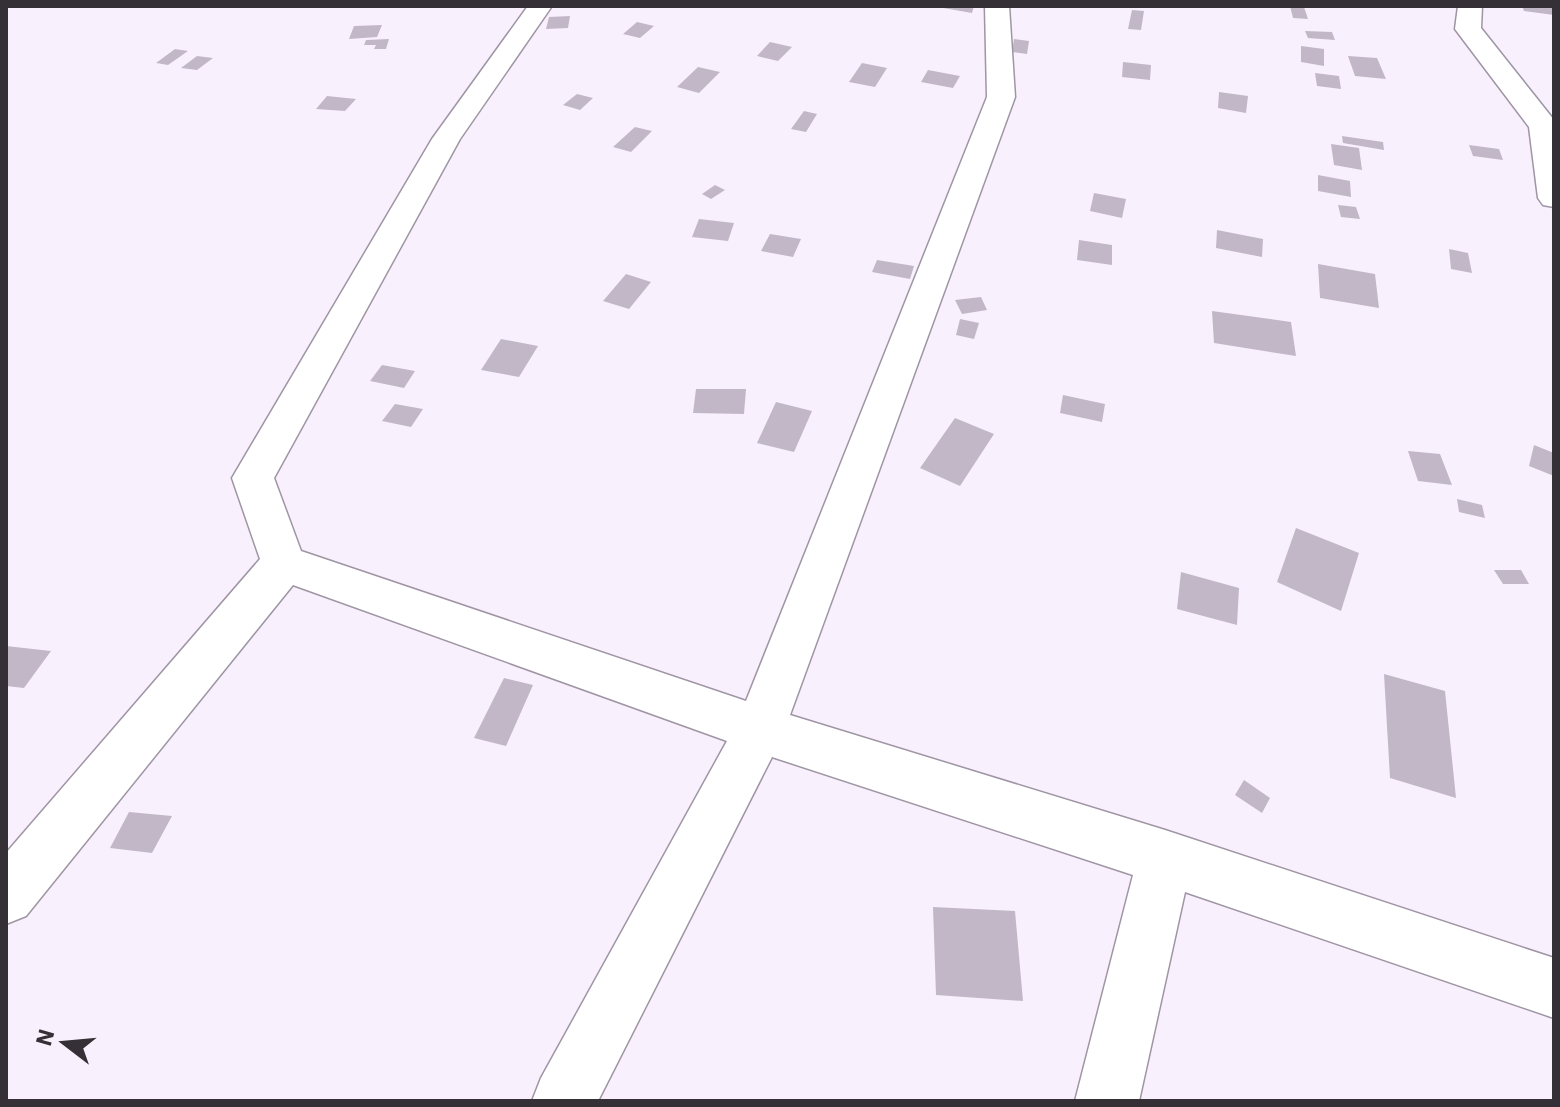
<svg xmlns="http://www.w3.org/2000/svg" width="1560" height="1107" viewBox="0 0 1560 1107" font-family="'IBM Plex Sans',sans-serif">
<style>
.building{fill:#c2b7c7}
.lines{fill:none;stroke-linecap:round;stroke-linejoin:round}
.minor-casing{stroke:#9f95a4;stroke-width:3}
.minor{fill:#fff;fill-rule:evenodd}
</style>
<rect width="100%" height="100%" fill="#f9f0fd"/>
<path class="building" d="M 932,6 L 974,6 L 972,13 Z
M 1290,6 L 1304,7 L 1308,19 L 1293,18 Z
M 1522,6 L 1554,6 L 1554,15 L 1524,11 Z
M 1132,10 L 1144,11 L 1141,30 L 1128,29 Z
M 570,16 L 568,28 L 546,29 L 549,17 Z
M 637,22 L 654,26 L 640,38 L 623,34 Z
M 382,25 L 377,37 L 349,39 L 354,26 Z
M 1305,31 L 1332,32 L 1335,40 L 1308,38 Z
M 389,39 L 386,49 L 374,49 L 376,45 L 364,45 L 366,40 Z
M 1014,39 L 1029,41 L 1027,54 L 1012,52 Z
M 770,42 L 792,47 L 778,61 L 757,56 Z
M 1301,46 L 1324,49 L 1324,66 L 1301,62 Z
M 175,49 L 188,51 L 168,65 L 156,63 Z
M 197,56 L 213,58 L 197,70 L 181,68 Z
M 1348,56 L 1377,58 L 1386,79 L 1355,76 Z
M 1123,62 L 1151,65 L 1150,80 L 1122,77 Z
M 862,63 L 887,68 L 875,87 L 849,82 Z
M 698,67 L 720,72 L 699,93 L 677,87 Z
M 928,70 L 960,76 L 953,88 L 921,82 Z
M 1315,73 L 1339,76 L 1341,89 L 1317,86 Z
M 1219,92 L 1248,96 L 1246,113 L 1218,108 Z
M 577,94 L 593,98 L 580,110 L 563,105 Z
M 327,96 L 356,99 L 345,111 L 316,109 Z
M 804,111 L 817,114 L 806,132 L 791,129 Z
M 635,127 L 652,131 L 631,152 L 613,147 Z
M 1342,136 L 1383,142 L 1384,150 L 1343,143 Z
M 1331,144 L 1359,148 L 1362,170 L 1334,165 Z
M 1469,145 L 1499,149 L 1503,160 L 1473,156 Z
M 1318,175 L 1350,181 L 1351,197 L 1318,191 Z
M 715,185 L 725,190 L 711,199 L 702,194 Z
M 1094,193 L 1126,199 L 1122,218 L 1090,211 Z
M 1338,205 L 1356,207 L 1360,219 L 1341,217 Z
M 699,219 L 734,223 L 728,241 L 692,237 Z
M 1217,230 L 1263,239 L 1262,257 L 1216,248 Z
M 770,234 L 801,239 L 793,257 L 761,251 Z
M 1079,240 L 1112,245 L 1112,265 L 1077,260 Z
M 1449,249 L 1468,253 L 1472,273 L 1451,269 Z
M 877,260 L 914,266 L 910,279 L 872,272 Z
M 1318,264 L 1375,274 L 1379,308 L 1320,298 Z
M 626,274 L 651,282 L 629,309 L 603,301 Z
M 981,297 L 987,310 L 962,314 L 955,300 Z
M 1212,311 L 1291,322 L 1296,356 L 1214,343 Z
M 960,319 L 979,323 L 974,339 L 956,335 Z
M 501,339 L 538,346 L 519,377 L 481,370 Z
M 382,365 L 415,371 L 404,388 L 370,381 Z
M 696,389 L 746,389 L 744,414 L 693,413 Z
M 1063,395 L 1105,404 L 1102,422 L 1060,413 Z
M 776,402 L 812,411 L 794,452 L 757,443 Z
M 395,404 L 423,409 L 411,427 L 382,421 Z
M 955,418 L 994,434 L 960,486 L 920,468 Z
M 1534,445 L 1554,453 L 1554,476 L 1529,466 Z
M 1408,451 L 1440,454 L 1452,485 L 1418,481 Z
M 1457,499 L 1482,505 L 1485,518 L 1459,512 Z
M 1296,528 L 1359,553 L 1341,611 L 1277,582 Z
M 1494,570 L 1521,570 L 1529,584 L 1503,584 Z
M 1181,572 L 1239,588 L 1237,625 L 1177,609 Z
M 6,646 L 51,651 L 24,688 L 6,686 Z
M 1384,674 L 1445,691 L 1456,798 L 1390,778 Z
M 504,678 L 533,685 L 506,746 L 474,738 Z
M 1244,780 L 1270,798 L 1262,813 L 1235,795 Z
M 129,812 L 172,816 L 152,853 L 110,848 Z
M 933,907 L 1015,911 L 1023,1001 L 936,995 Z"/>
<g class="lines">
<g class="minor-casing">
<path id="minor" d="M 528,6 L 552,6 L 460,139 L 274,478 L 301,551 L 746,701 L 987,97 L 985,6 L 1009,6 L 1015,97 L 790,715 L 1165,830 L 1554,958 L 1554,1018 L 1185,892 L 1139,1101 L 1075,1101 L 1133,875 L 772,757 L 598,1101 L 532,1101 L 541,1078 L 727,741 L 293,585 L 26,916 L 6,924 L 6,853 L 260,559 L 232,478 L 432,139 Z
M 1458,6 L 1482,6 L 1481,28 L 1554,120 L 1554,207 L 1543,205 L 1538,198 L 1529,127 L 1455,29 Z"/>
</g>
<use href="#minor" class="minor"/>
</g>
<rect width="1560" height="1107" fill="none" stroke="#343036" stroke-width="16"/>
<g transform="translate(64 1043) rotate(286)" stroke="#f9f0fd" stroke-width="6" paint-order="stroke">
<path d="M0-6L14 30L0 20L-14 30Z" fill="#343036"/>
<text y="-12" font-size="22" font-weight="bold" text-anchor="middle" fill="#343036">N</text>
</g>
</svg>
